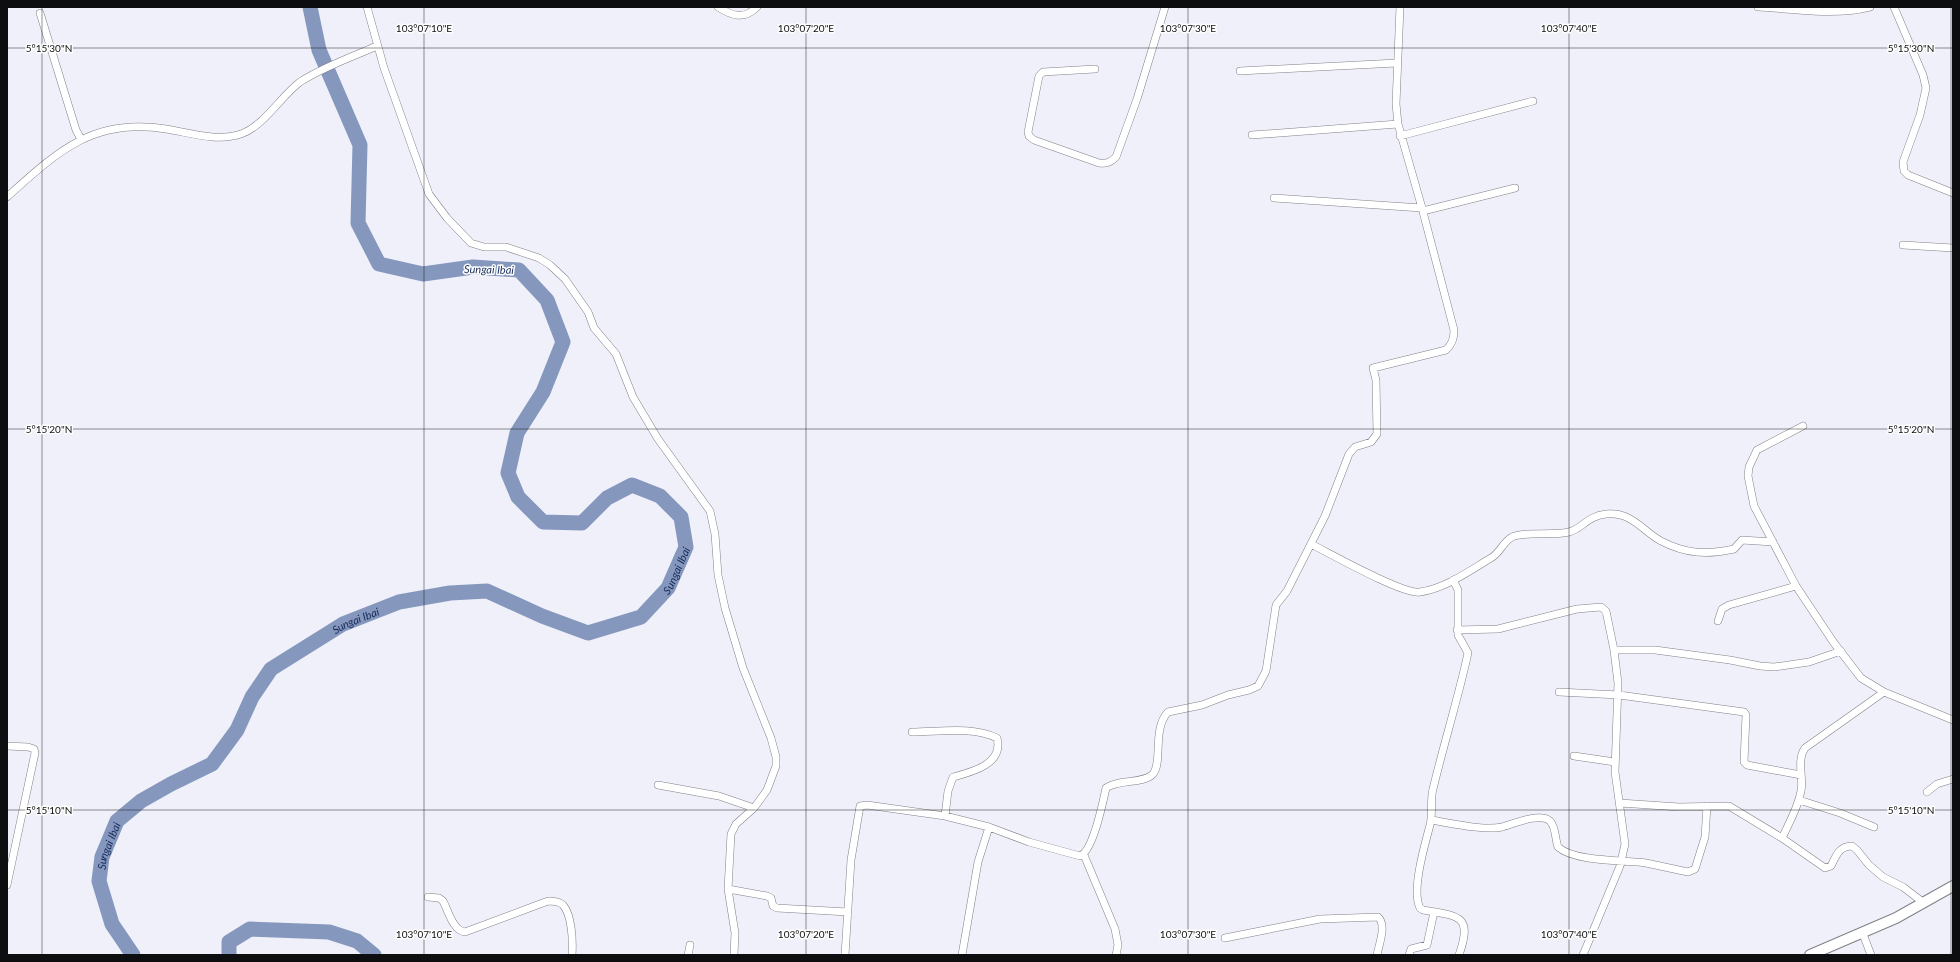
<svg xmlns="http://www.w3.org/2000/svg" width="1960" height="962" viewBox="0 0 1960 962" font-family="Lato,sans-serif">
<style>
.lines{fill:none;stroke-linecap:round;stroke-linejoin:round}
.river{stroke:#8597bd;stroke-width:15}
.minor-casing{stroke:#808088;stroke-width:8}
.secondary-casing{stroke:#808088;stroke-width:12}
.minor{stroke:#fff;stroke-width:7}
.secondary{stroke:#fff;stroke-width:10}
.ticks{fill:none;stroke:#0d0e10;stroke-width:1;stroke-opacity:0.45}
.labels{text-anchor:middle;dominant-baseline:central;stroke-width:3;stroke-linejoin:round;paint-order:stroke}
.water-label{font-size:11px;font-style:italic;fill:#182c5c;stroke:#fefefe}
.ticks-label{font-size:10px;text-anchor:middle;fill:#0d0e10;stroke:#fefefe;stroke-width:3;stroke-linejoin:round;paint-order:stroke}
</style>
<rect width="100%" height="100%" fill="#eff0f9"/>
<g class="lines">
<g class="river">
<path id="s1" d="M 133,955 L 112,924 L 99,881 L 102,857 L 117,821 L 141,801 L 171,784 L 212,764 L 237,730 L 252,697 L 271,669 L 343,624 L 399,602 L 450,593 L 487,591 L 542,616 L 588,633 L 641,617 L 668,588 L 686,547 L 681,517 L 660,496 L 632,485 L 607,498 L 582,523 L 543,522 L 518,497 L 508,473 L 517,433 L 543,392 L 563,342 L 547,300 L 519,270 L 473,267 L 423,274 L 379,264 L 358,223 L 360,145 L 319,50 L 310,7"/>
<path d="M 229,955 L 229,942 L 250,929 L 329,932 L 357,941 L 374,955"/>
</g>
<g class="minor-casing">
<path id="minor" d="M 367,7 L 384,68 L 429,194 L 447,218 L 471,243 L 484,247 L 506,247 L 539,258 L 550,265 L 565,279 L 588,312 L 594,328 L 616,354 L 633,397 L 658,439 L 710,511 L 715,534 L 718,575 L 725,608 L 743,668 L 771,738 L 776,757 L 776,766 L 767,790 L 754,808 L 736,824 L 731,834 L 728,889 L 735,933 L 734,955
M 718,7 C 732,16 744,20 757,7
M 1758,7 C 1795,9 1834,16 1870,7
M 1894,7 L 1923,75 L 1926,88 L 1920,115 L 1903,162 L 1904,171 L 1908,175 L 1953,193
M 40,13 L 76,130 L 81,139
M 1095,69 L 1043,72 L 1039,76 L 1028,132 L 1029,136 L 1034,140 L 1099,163 C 1107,164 1111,162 1116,157 L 1137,99 L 1165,7
M 1240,71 L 1397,63
M 1252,135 L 1398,124
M 1400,136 L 1533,101
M 7,197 C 58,151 94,117 166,129 C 191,133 217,142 241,134 C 264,126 281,96 300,82 C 323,67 352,57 377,46
M 1274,198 L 1422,208
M 1423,211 L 1515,188
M 1903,245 L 1953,248
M 1803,426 L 1757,450 L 1749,467 L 1748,476 L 1754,506 L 1796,586 L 1834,643 L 1861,678 L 1884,692 L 1953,720
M 1311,544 C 1331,554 1403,595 1420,592 C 1446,588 1469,571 1491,558 C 1500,553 1503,542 1512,537 C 1524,531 1553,536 1569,532 C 1582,529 1587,516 1606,514 C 1633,512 1641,530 1661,541 C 1686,554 1707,555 1734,549 L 1742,540 L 1773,542
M 1453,580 L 1458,590 L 1458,635 L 1468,653 C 1458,699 1444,743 1433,789 C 1430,800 1433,813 1430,825 C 1425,844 1411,891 1420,908 L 1423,910 C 1459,916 1473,915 1459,955
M 1718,621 L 1722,609 L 1729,605 L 1796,586
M 1457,630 L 1498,629 L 1577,609 L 1601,607 L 1606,611 L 1614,650 L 1618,683 L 1615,772 L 1625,844 L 1620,866 L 1583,955
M 1614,650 L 1655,650 L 1730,660 L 1760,666 L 1774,667 L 1809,662 L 1841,651
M 1559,692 L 1619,695 L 1744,712 L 1746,715 L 1744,762 L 1747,765 L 1801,775
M 912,732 C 938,732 972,726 997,738 C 1004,764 972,772 953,777 L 948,791 L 945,816
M 7,746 L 28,747 L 34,749 L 35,753 L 7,885
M 1574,756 L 1615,762
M 658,785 L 719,796 L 754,808
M 1927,792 L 1937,784 L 1953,779
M 1799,800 L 1840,813 L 1874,827
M 1620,803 L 1679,807 L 1729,806 L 1782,838 L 1825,868 L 1831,866 C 1836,856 1839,846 1852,846 L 1857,850 L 1869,865 L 1883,877 L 1903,887 L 1924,903
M 1431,820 C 1450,823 1485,831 1502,827 C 1513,824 1540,812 1550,821 C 1556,827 1555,839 1558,847 C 1575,862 1623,860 1646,863 C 1660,866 1674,869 1688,872 L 1695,869 L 1705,837 L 1707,806
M 1782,838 C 1789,823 1798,808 1801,791 C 1804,777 1796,761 1805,748 L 1884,692
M 1084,855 L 1115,929 L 1118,945 L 1116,955
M 728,889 L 767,896 L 771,898 L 773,906 L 777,908 L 848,912
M 428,897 L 439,898 L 443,901 C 448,910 453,931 465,932 L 548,901 C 553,901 559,901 563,905 C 572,915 573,942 572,955
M 1863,934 L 1871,955
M 1225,938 L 1320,919 L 1378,917 C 1387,925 1379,944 1377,955
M 688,955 L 690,945
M 845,955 L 851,860 L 860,806 L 867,805 L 945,816 L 989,827 L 1029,842 L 1080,856 C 1093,851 1103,802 1106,788 C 1118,779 1144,784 1153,774 C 1163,762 1152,729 1168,712 L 1202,705 L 1228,695 L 1249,690 L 1258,686 L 1266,671 L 1276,605 L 1287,591 L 1325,516 L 1349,454 L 1355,447 L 1371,442 L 1377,434 L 1376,380 L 1373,368 L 1446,350 C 1452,344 1454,339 1454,330 L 1422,208 L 1398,124 L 1396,104 L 1400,7
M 962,955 L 978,862 L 989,827
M 1409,955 L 1411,949 L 1427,945 L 1434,912"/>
</g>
<g class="secondary-casing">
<path id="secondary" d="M 1810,955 L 1896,918 L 1953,886"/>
</g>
<use href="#minor" class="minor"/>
<use href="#secondary" class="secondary"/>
</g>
<path class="ticks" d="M 42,7 L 42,955M 424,7 L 424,955M 806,7 L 806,955M 1188,7 L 1188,955M 1569,7 L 1569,955M 1951,7 L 1951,955M 7,48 L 1953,48M 7,429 L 1953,429M 7,810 L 1953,810"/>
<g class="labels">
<g class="water-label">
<text transform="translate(489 269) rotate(1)">Sungai Ibai</text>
<text stroke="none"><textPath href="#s1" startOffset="827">Sungai Ibai</textPath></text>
<text stroke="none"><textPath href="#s1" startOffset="467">Sungai Ibai</textPath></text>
<text stroke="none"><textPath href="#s1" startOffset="119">Sungai Ibai</textPath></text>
</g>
</g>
<g class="ticks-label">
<text x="424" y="32">103°07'10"E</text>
<text x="806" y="32">103°07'20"E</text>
<text x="1188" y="32">103°07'30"E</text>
<text x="1569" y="32">103°07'40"E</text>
<text x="49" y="52">5°15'30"N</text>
<text x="1911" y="52">5°15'30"N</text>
<text x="49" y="433">5°15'20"N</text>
<text x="1911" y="433">5°15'20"N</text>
<text x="49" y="814">5°15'10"N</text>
<text x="1911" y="814">5°15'10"N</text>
<text x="424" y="938">103°07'10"E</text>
<text x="806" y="938">103°07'20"E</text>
<text x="1188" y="938">103°07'30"E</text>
<text x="1569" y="938">103°07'40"E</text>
</g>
<rect width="1960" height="962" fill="none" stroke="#0d0e10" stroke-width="16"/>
</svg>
